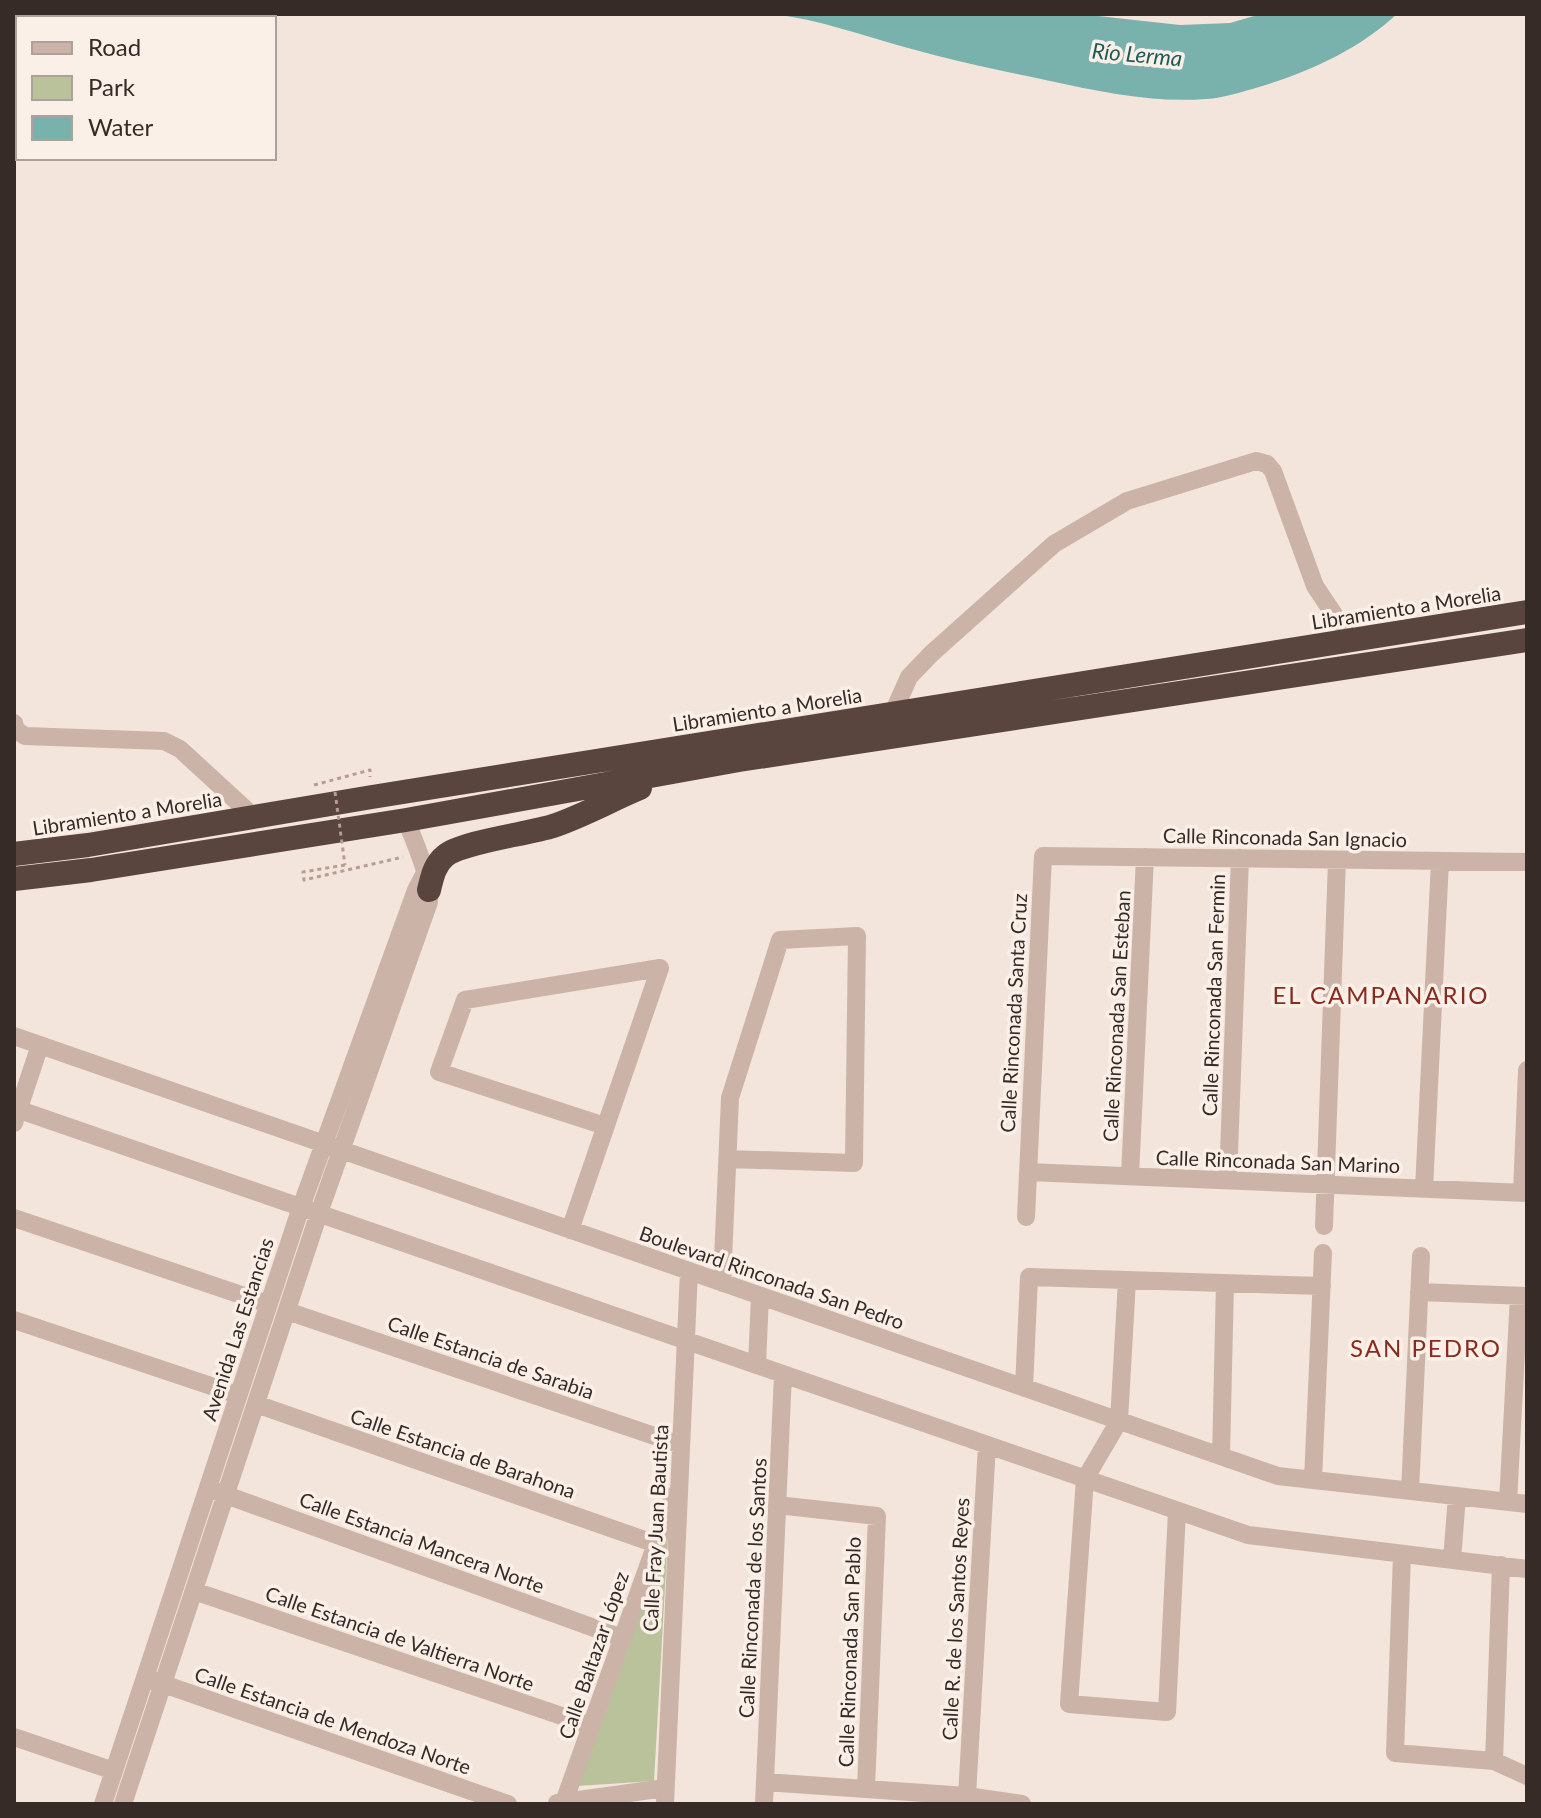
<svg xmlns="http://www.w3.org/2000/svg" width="1541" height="1818" viewBox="0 0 1541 1818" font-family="Lato,sans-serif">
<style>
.green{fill:#b9c29b}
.water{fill:#79b1ad}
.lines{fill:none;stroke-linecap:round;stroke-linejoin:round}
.path{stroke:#b79d91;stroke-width:3;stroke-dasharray:4 4;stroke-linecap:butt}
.minor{stroke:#cbb4a7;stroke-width:18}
.highway{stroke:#59443e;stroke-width:24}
.path-bridge{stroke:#b79d91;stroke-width:3;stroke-dasharray:4 4;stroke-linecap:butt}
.labels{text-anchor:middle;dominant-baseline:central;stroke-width:7;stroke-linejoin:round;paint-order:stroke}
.street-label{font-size:20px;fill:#372b28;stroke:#faf0e8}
.water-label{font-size:22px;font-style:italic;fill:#1c5a58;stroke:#faf0e8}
.quarter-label{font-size:24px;letter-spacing:2px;fill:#892c1e;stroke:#faf0e8}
</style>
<rect width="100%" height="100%" fill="#f3e5db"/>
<path class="green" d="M 668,1534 L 654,1781 L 577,1786 Z"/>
<path class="water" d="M 772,14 L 1080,14 L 1180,25 L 1230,23 L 1261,14 L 1397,14 C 1358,50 1309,72 1259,87 C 1242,92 1223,98 1206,99 C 1152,103 1102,92 1050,81 C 1002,71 954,61 908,48 C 863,36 819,19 772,14 Z"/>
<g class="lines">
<path class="path" d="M 314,785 L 370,770 L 370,777
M 345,865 L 303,872 L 304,880 L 403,857"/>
<path class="minor" d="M 893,713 L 909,677 L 931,654 L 1054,544 L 1127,501 L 1256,461 L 1267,464 L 1273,471 L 1315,586 L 1351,640
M 14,723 L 16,730 L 25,736 L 164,741 L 180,749 L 255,818
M 14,1036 L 1278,1476 L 1527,1504
M 14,1108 L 1248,1535 L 1527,1569
M 14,1123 L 40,1045
M 1028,1172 L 1527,1193
M 1130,1176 L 1145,857
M 1228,1180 L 1240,858
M 1424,1189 L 1440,861
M 1522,1193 L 1527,1070
M 1026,1217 L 1043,856 L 1527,862
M 14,1218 L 268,1304
M 1324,1226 L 1337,860
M 570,1230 L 660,968 L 465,1000 L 439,1072 L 605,1126
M 1127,1280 L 1119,1421 L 1085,1479 L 1069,1704 L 1167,1712 L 1177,1511
M 722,1283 L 730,1098 L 780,940 L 857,936 L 854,1163 L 728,1159
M 1419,1292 L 1527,1296
M 287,1311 L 681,1445
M 14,1320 L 238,1395
M 757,1365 L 760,1296
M 1024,1388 L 1029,1277 L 1322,1286
M 256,1404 L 656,1544
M 1221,1456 L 1225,1283
M 1313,1480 L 1323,1253
M 215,1491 L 622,1638
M 1410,1491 L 1421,1256
M 1508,1502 L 1519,1296
M 777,1505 L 877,1516 L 866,1789
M 1402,1554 L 1395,1753 L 1494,1761 L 1527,1776
M 1452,1560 L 1457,1496
M 194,1591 L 591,1726
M 152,1680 L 508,1804
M 14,1737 L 114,1771
M 1494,1761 L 1501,1565
M 765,1782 L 967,1796 L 1022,1804
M 967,1796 L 987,1445
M 564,1802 L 673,1496
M 557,1803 L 665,1788
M 103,1804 L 301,1207 L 416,890 L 425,873
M 123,1804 L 319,1213 L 429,902 C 430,874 416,846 406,820
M 665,1804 L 689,1271
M 764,1804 L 783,1374"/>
<path class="highway" d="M 14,854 L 88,845 L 372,797 L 1527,612
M 14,879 L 91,870 L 406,820 L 739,760 L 1527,640
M 429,890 C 432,878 434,865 445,856 C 461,842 528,834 553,826 C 583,816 611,800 640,788"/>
<path class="path-bridge" d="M 335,792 L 345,865"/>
</g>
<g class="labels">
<g class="street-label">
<text transform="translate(1406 607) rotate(-9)">Libramiento a Morelia</text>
<text transform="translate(767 709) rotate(-9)">Libramiento a Morelia</text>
<text transform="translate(127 813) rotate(-9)">Libramiento a Morelia</text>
<text transform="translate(1285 837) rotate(1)">Calle Rinconada San Ignacio</text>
<text transform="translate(1213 995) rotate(-88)">Calle Rinconada San Fermin</text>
<text transform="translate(1013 1013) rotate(-87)">Calle Rinconada Santa Cruz</text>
<text transform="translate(1116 1016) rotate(-87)">Calle Rinconada San Esteban</text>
<text transform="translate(1278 1161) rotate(2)">Calle Rinconada San Marino</text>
<text transform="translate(772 1277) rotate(19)">Boulevard Rinconada San Pedro</text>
<text transform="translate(237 1329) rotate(-72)">Avenida Las Estancias</text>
<text transform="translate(491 1357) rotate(19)">Calle Estancia de Sarabia</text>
<text transform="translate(463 1453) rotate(19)">Calle Estancia de Barahona</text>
<text transform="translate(655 1528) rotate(-87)">Calle Fray Juan Bautista</text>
<text transform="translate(422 1542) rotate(20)">Calle Estancia Mancera Norte</text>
<text transform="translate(752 1588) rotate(-87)">Calle Rinconada de los Santos</text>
<text transform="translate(955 1619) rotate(-87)">Calle R. de los Santos Reyes</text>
<text transform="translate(400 1638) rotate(19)">Calle Estancia de Valtierra Norte</text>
<text transform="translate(849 1652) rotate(-88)">Calle Rinconada San Pablo</text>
<text transform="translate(593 1655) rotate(-71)">Calle Baltazar López</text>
<text transform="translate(333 1720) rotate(19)">Calle Estancia de Mendoza Norte</text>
</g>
<g class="water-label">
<text transform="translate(1137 54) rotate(5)">Río Lerma</text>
</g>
<g class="quarter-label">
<text x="1381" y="994">EL CAMPANARIO</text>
<text x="1426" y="1347">SAN PEDRO</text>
</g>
</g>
<rect width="1541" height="1818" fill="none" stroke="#372b28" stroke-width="32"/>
<rect x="16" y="16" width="260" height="144" fill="#faf0e8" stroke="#aca19b" stroke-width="2"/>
<rect x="32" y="42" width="40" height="12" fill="#cbb4a7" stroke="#aca19b" stroke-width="2"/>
<text x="88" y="56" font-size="24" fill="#372b28">Road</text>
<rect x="32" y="76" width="40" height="24" fill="#b9c29b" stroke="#aca19b" stroke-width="2"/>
<text x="88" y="96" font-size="24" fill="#372b28">Park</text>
<rect x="32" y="116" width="40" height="24" fill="#79b1ad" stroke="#aca19b" stroke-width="2"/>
<text x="88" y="136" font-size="24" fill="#372b28">Water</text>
</svg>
